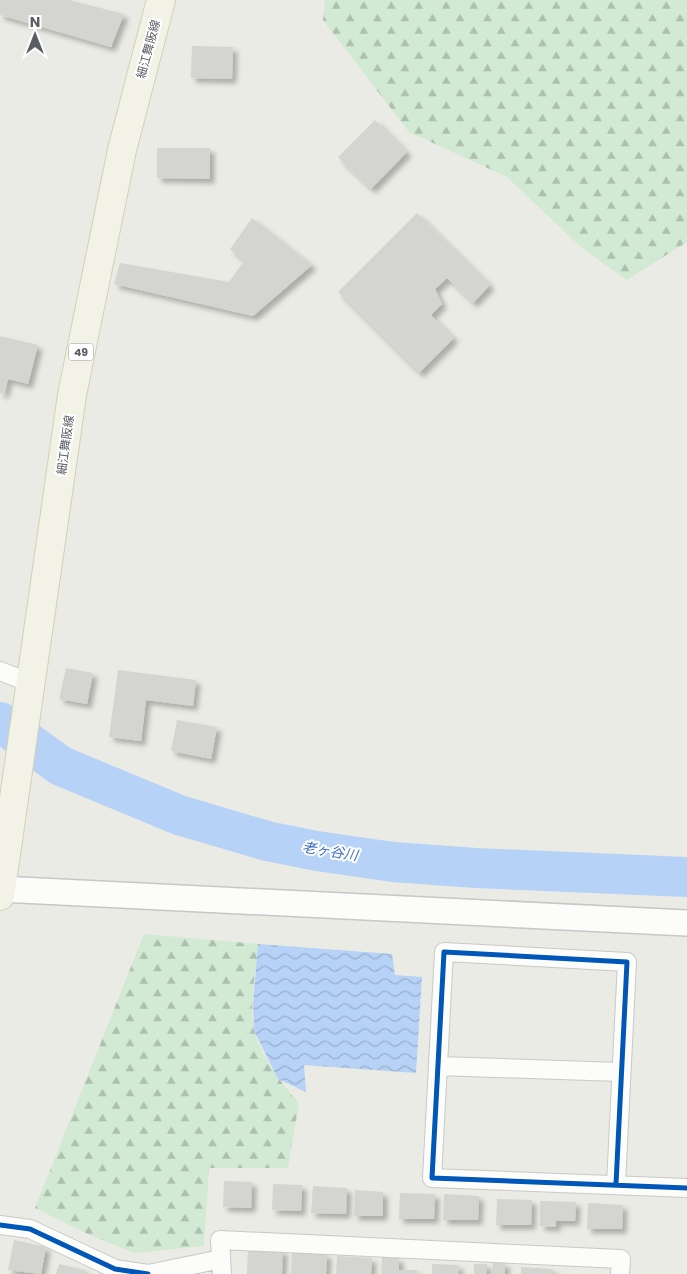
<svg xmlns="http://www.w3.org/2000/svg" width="687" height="1274" viewBox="0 0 687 1274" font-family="Poppins,'Noto Sans JP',sans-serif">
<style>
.forest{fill:url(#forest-firs)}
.water{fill:url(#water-waves)}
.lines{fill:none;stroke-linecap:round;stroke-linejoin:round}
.river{stroke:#b7d2f7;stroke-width:40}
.building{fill:#d4d4d0;filter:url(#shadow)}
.street-casing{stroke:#c8c9c7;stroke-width:20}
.secondary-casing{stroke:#c6c7c6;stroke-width:28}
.primary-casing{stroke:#d4d0b2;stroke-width:30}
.street{stroke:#fcfcfb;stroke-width:18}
.secondary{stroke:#fcfcfb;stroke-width:25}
.primary{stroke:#f2f2e7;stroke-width:28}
.cycleway-casing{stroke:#fff;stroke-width:8}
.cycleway{stroke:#0057b8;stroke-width:5}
.labels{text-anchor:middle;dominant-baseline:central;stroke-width:4;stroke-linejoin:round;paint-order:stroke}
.shield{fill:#fff;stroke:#8c8e92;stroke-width:1}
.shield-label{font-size:11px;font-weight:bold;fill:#5a5d64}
.street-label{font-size:12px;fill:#5a5d64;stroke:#fff}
.water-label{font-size:14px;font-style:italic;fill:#3f6dc7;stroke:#fff}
</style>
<defs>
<pattern id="forest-firs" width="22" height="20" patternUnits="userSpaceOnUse" patternTransform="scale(1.25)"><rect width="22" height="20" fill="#d2e9d3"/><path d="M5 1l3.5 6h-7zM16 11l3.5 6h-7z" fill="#adc0af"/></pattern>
<pattern id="water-waves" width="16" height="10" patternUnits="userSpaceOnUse" patternTransform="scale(1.25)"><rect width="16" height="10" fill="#b7d2f7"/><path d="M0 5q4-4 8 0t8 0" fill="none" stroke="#98aecc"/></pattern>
<filter id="shadow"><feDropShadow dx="4.5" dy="4.5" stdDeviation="2.5" flood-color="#0004"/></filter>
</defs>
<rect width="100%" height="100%" fill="#ebebe5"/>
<path class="forest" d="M 325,0 L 687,0 L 687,242 L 627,280 L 583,249 L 507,177 L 409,132 L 323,20 Z
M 144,934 L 258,944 C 256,971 249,1003 254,1030 C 260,1055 282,1084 299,1103 L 288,1168 L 209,1168 L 204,1246 L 134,1253 L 90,1235 L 35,1208 Z"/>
<path class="water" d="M 258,944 L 392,954 L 395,975 L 422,977 L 416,1073 L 304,1065 L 306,1092 L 278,1079 L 254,1031 L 253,1002 Z"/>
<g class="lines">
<path class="river" d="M 0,722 L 61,766 L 179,815 L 267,841 L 317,851 L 393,862 L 476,868 L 687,877"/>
</g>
<path class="building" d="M 0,0 L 69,0 L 124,14 L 111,47 L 0,15 Z
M 192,46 L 233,47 L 232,79 L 191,78 Z
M 375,120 L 407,152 L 371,189 L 338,157 Z
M 157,148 L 210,148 L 210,179 L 157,178 Z
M 417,213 L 490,285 L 473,303 L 447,278 L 435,289 L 442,304 L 431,315 L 454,338 L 419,373 L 338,292 Z
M 252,218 L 312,265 L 253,316 L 114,284 L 120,263 L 229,282 L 244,261 L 230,249 Z
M 0,336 L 38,345 L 28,384 L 8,379 L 4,394 L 0,393 Z
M 66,668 L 93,673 L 87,704 L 59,699 Z
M 118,670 L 196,680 L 193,706 L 146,700 L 141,741 L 109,737 Z
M 177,720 L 217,727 L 211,759 L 171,751 Z
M 224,1181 L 252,1182 L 251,1208 L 223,1207 Z
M 273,1184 L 302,1185 L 301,1211 L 272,1210 Z
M 313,1186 L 347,1188 L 346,1214 L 311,1213 Z
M 355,1190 L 383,1192 L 383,1216 L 354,1216 Z
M 400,1193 L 435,1194 L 434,1219 L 399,1219 Z
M 444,1194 L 479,1196 L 478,1220 L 443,1220 Z
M 497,1199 L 532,1200 L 531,1225 L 496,1225 Z
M 540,1201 L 576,1202 L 575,1221 L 556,1221 L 556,1227 L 540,1226 Z
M 588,1203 L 623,1205 L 622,1229 L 587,1229 Z
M 14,1240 L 46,1247 L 41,1274 L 8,1270 Z
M 248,1249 L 283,1250 L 282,1274 L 247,1274 Z
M 292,1252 L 327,1254 L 326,1274 L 291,1274 Z
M 337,1256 L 372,1258 L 371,1274 L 336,1274 Z
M 382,1257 L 399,1258 L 399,1270 L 417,1270 L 417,1274 L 381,1274 Z
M 493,1262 L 505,1263 L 505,1274 L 492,1274 Z
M 59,1264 L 85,1270 L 84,1274 L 56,1274 Z
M 432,1264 L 459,1265 L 458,1274 L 432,1274 Z
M 474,1264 L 487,1264 L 486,1274 L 474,1274 Z
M 521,1267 L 553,1269 L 553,1274 L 521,1274 Z"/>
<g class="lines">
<g class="street-casing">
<path id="street" d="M 0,671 L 31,683
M 438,1066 L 620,1072
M 616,1184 L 627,962 L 444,952 L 432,1178 L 687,1188
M 0,1225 L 30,1229 L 115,1269 L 148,1274
M 148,1274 L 221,1259
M 222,1274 L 220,1240 L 621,1259 L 620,1274"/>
</g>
<g class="secondary-casing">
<path id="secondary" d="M 0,889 L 687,923"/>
</g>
<g class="primary-casing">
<path id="primary" d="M 0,896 L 72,395 L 122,150 L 161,0"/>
</g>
<use href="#street" class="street"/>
<use href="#secondary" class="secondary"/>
<use href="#primary" class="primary"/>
<g class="cycleway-casing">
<path id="cycleway" d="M 616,1184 L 627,962 L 444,952 L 432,1178 L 687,1188
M 0,1225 L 30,1229 L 115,1269 L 148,1274"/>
</g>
<use href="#cycleway" class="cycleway"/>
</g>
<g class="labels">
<rect class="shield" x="68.5" y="343.5" width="25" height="17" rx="4"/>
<g class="shield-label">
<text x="81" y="352">49</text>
</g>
<g class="street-label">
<text transform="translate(148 49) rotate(-75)">細江舞阪線</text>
<text transform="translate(65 445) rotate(-82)">細江舞阪線</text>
</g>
<g class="water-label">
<text transform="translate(330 851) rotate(9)">老ヶ谷川</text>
</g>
</g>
<g transform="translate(35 35)" stroke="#ffffff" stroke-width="4" paint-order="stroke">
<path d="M0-4L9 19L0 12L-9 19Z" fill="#5a5d64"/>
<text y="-8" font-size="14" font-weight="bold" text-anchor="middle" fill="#5a5d64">N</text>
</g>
</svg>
